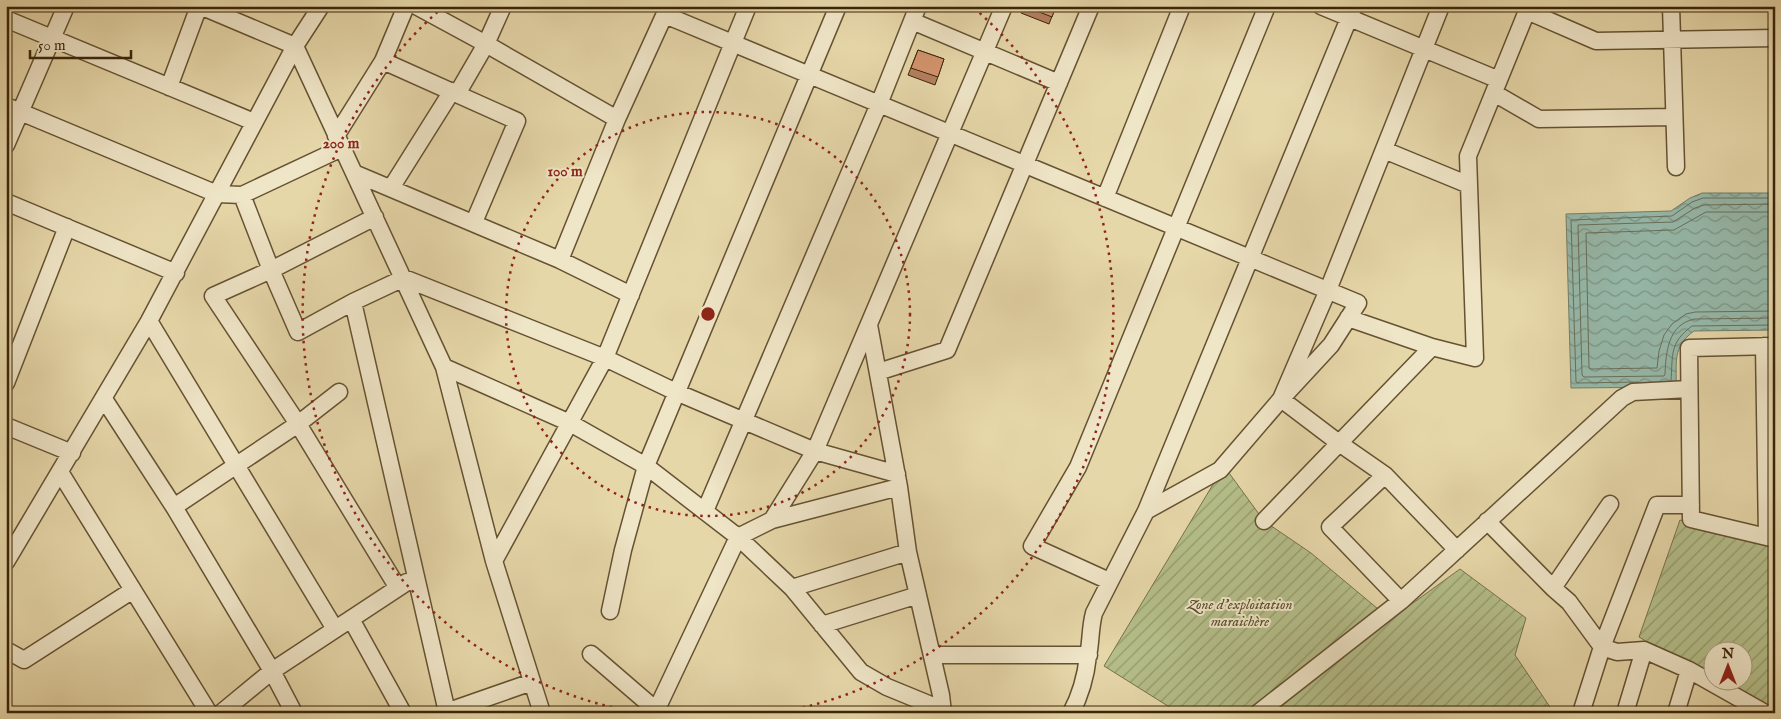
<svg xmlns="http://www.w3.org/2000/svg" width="1781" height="719" viewBox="0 0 1781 719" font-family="'IM FELL English',serif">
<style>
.garden{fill:url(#garden-furrows);stroke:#77724a}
.water{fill:url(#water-waves);stroke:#717e6a}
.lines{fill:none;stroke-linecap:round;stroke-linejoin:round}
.shore{stroke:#686f5a;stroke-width:1}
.minor-casing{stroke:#655232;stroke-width:19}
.minor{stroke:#efe5c7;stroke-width:16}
.wall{fill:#b57f5f;stroke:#3a250b}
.building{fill:#d3946e;stroke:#3a250b}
.ring{fill:none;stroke:#8f2418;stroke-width:2.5;stroke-dasharray:2.5 5}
.labels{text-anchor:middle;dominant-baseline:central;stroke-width:4;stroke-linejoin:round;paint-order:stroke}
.park-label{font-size:15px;font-style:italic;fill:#584b2a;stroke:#efe5c7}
.centre{fill:#8f2418;stroke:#efe5c7;stroke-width:2.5}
.ring-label{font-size:15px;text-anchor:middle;font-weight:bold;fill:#8f2418;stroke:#efe5c7;stroke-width:4;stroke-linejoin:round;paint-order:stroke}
</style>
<defs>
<pattern id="garden-furrows" width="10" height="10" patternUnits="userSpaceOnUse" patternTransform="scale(1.25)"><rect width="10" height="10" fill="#b4be89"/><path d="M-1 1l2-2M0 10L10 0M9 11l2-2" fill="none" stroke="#939a6e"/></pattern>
<pattern id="water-waves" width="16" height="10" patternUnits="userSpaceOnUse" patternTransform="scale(1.25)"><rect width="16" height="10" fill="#96b9aa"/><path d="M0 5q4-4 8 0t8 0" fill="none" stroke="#7b9689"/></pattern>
</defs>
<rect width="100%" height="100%" fill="#e6d7a9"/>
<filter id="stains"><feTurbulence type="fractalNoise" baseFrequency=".004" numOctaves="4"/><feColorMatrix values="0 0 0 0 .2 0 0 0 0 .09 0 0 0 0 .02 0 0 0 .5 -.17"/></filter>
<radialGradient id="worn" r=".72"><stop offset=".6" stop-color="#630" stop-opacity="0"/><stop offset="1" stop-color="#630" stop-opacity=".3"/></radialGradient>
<path class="garden" d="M 1224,466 L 1264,521 L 1311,553 L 1384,614 L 1258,713 L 1179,713 L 1104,666 Z
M 1680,520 L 1775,540 L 1775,713 L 1767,713 L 1714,682 L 1744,682 L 1744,652 L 1714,652 L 1713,681 L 1639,637 Z
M 1460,569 L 1526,618 L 1515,655 L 1554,713 L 1261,713 Z"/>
<path class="water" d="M 1702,193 L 1775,193 L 1775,330 L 1694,331 C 1672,347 1677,362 1676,387 L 1571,388 L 1566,214 L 1671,211 L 1690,198 Z"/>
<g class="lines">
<path class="shore" d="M 1775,204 L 1704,205 L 1695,208 L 1673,222 L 1578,225 L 1582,375 L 1584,377 L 1664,376 L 1665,374 C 1666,352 1668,324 1695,319 L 1775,318
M 1775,212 L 1706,212 L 1674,230 L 1586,233 L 1589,368 L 1591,369 L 1657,368 L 1659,351 L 1664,335 L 1672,324 L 1686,314 L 1695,312 L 1775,311
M 1671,381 C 1673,355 1669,343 1692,326 L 1775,325
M 1638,382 L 1578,383 L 1576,382 L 1571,220 L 1672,216 L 1692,202 L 1703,198 L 1775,198"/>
<g class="minor-casing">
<path id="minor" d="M 200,6 L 295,46 L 444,367 L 494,561 L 542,713
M 416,6 L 486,44 L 617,119
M 1321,6 L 1499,80
M 1441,6 L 1328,290 L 1281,399 L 1339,443 L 1385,475 L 1457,550
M 1671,6 L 1676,167
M 1527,11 L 1596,41 L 1775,38
M 665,15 L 1358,303 L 1331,345 L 1281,399 L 1220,470 L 1146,511
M 6,19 L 254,122
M 912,21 L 1059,83
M 383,61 L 517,121 L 474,222
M 169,87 L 199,6
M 1494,93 L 1539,119 L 1674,117
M 457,94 L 486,44 L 503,6
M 6,106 L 217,194 L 242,195 L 342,148
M 336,136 L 383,61 L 406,6
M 6,145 L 66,6
M 1384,150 L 1469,185
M 354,173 L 560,260 L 631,295
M 391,188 L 452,91
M 242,195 L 271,270 L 298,332 L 353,302 L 404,278 L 605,358 L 676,392 L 815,451 L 897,474
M 1105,198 L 1182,6
M 6,202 L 176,273
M 375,217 L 271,270 L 213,296 L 298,424 L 398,588
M 560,260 L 617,119 L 668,7
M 353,302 L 447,712
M 1348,318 L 1432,347 L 1475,358 L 1468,156 L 1529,6
M 149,321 L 335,629
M 869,325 L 899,487 L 908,552 L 941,695 L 943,713
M 1764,346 L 1767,537
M 1775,346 L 1689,348 L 1691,519 L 1775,539
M 444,367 L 570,423 L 646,466 L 738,537 L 792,588 L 861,672 L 887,687 L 943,710
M 878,372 L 947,350 L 1091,6
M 6,383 L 67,227
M 104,399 L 174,507 L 272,671 L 294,713
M 6,426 L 72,453
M 60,472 L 209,713
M 1385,475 L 1330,527 L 1401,601
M 174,507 L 298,424 L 339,392
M 705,511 L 879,104 L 918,6
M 772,520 L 899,487
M 1264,521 L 1432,347
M 1487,521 L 1553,588 L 1569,602 L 1602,647 L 1617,652 L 1644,650 L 1689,670 L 1765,713
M 494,561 L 605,358 L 748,6
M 6,562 L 149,321 L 295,46 L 321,6
M 1109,581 L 1032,546 L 1078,467 L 1267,6
M 792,588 L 908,552
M 1553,588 L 1610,504
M 610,611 L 623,550 L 646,466 L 838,6
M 351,619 L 403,713
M 822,625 L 918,595
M 6,650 L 24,660 L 133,590
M 591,654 L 656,710
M 932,655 L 1089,655
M 221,713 L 272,671 L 407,582
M 443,713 L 532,682
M 655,713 L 738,537 L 772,520 L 815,451 L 1004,6
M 1071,713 C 1080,696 1086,675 1088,656 C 1091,642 1090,628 1094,613 L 1146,511 L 1354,6
M 1258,713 L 1401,601 L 1622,398 L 1633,392 L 1689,389
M 1581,713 L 1602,647 L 1657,505 L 1691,505
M 1625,713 L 1644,650
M 1676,713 L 1689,670"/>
</g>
<use href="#minor" class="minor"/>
</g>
<path class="wall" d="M 1023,6 L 1056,6 L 1049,24 L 1021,13 Z
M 918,50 L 944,59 L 935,85 L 908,75 Z"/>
<path class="building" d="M 1024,6 L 1056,6 L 1052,17 Z
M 918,50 L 944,59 L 938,77 L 911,68 Z
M 522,711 L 522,713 L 511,713 Z"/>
<g class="ring">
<circle cx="708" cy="314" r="202"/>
<path d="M634 712A405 405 0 0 1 442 8M974 8A405 405 0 0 1 782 712"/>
</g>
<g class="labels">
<g class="park-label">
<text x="1240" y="604">Zone d'exploitation<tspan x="1240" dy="17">maraichère</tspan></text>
</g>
</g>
<circle cx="708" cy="314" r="8" class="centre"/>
<g class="ring-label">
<text x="341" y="148">200 m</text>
<text x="565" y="176">100 m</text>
</g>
<rect width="1781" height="719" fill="none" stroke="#e6d7a9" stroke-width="25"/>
<rect x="8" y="8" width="1766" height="704" fill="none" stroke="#3a250b" stroke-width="2.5"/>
<rect x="12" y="12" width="1756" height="694" fill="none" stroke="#3a250b"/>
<g transform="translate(1728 666)"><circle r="24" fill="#efe5c7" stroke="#a7987c"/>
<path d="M0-4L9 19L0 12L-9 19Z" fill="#8f2418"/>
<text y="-8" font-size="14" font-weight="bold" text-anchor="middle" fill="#3a250b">N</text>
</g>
<path d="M30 50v8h101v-8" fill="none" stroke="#3a250b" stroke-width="2.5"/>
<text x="38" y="50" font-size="15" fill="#3a250b" stroke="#efe5c7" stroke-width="4" paint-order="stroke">50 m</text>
<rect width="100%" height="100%" filter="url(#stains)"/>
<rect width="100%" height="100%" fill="url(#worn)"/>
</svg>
